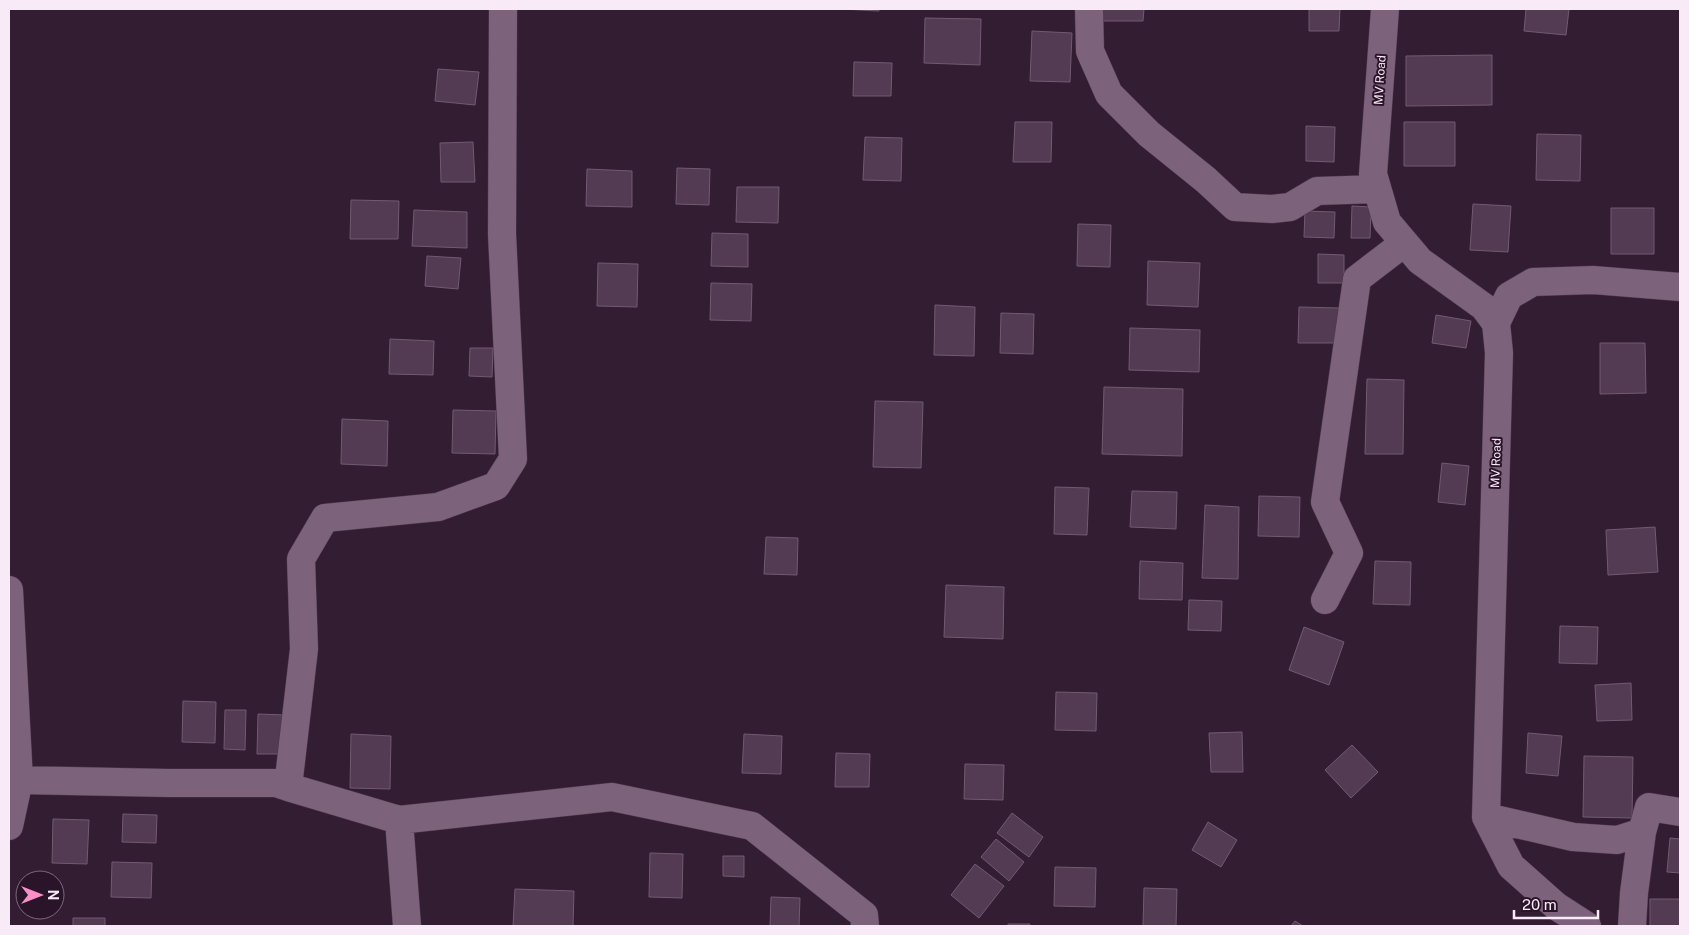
<svg xmlns="http://www.w3.org/2000/svg" width="1689" height="935" viewBox="0 0 1689 935" font-family="'Public Sans',sans-serif">
<style>
.building{fill:#543b54;stroke:#725a73}
.lines{fill:none;stroke-linecap:round;stroke-linejoin:round}
.minor-casing{stroke:#4b384b;stroke-width:29}
.minor{stroke:#7c627b;stroke-width:28}
.labels{text-anchor:middle;dominant-baseline:central;stroke-width:4;stroke-linejoin:round;paint-order:stroke}
.street-label{font-size:12px;fill:#f9eaf8;stroke:#291429}
</style>
<rect width="100%" height="100%" fill="#331d33"/>
<path class="building" d="M 841,9 L 879,9 L 879,11 Z
M 1097,9 L 1144,9 L 1143,21 L 1097,21 Z
M 1309,9 L 1340,9 L 1339,31 L 1309,31 Z
M 1526,9 L 1569,9 L 1566,35 L 1524,31 Z
M 925,18 L 981,19 L 980,65 L 924,63 Z
M 1032,31 L 1072,33 L 1070,82 L 1030,81 Z
M 1492,55 L 1492,105 L 1406,106 L 1406,56 Z
M 854,62 L 892,63 L 891,96 L 853,96 Z
M 438,69 L 479,72 L 475,105 L 435,101 Z
M 1015,122 L 1052,122 L 1051,162 L 1013,162 Z
M 1404,122 L 1455,122 L 1455,166 L 1404,166 Z
M 1306,126 L 1335,127 L 1334,162 L 1306,161 Z
M 1537,134 L 1581,135 L 1580,181 L 1536,180 Z
M 865,137 L 902,138 L 901,181 L 863,180 Z
M 473,142 L 475,182 L 441,182 L 440,143 Z
M 677,168 L 710,169 L 709,205 L 676,204 Z
M 587,169 L 632,171 L 632,207 L 586,206 Z
M 737,187 L 779,187 L 778,223 L 736,222 Z
M 351,200 L 399,201 L 398,239 L 350,239 Z
M 1473,204 L 1511,206 L 1508,252 L 1470,250 Z
M 1352,206 L 1371,207 L 1370,238 L 1351,238 Z
M 1611,208 L 1654,208 L 1654,254 L 1611,254 Z
M 414,210 L 467,212 L 467,248 L 412,246 Z
M 1305,211 L 1335,212 L 1334,238 L 1304,237 Z
M 1078,224 L 1111,225 L 1110,267 L 1077,266 Z
M 712,233 L 748,234 L 748,267 L 711,266 Z
M 1318,254 L 1344,255 L 1344,283 L 1318,283 Z
M 427,256 L 461,258 L 458,289 L 425,286 Z
M 1148,261 L 1200,263 L 1198,307 L 1147,305 Z
M 598,263 L 638,264 L 637,307 L 597,306 Z
M 711,283 L 752,284 L 751,321 L 710,320 Z
M 935,305 L 975,307 L 974,356 L 934,355 Z
M 1299,307 L 1339,308 L 1338,343 L 1298,343 Z
M 1001,313 L 1034,314 L 1033,354 L 1000,353 Z
M 1436,315 L 1471,321 L 1466,348 L 1432,343 Z
M 1130,328 L 1200,330 L 1199,372 L 1129,370 Z
M 390,339 L 434,341 L 433,375 L 389,374 Z
M 1600,343 L 1645,343 L 1646,393 L 1600,394 Z
M 470,348 L 493,348 L 492,377 L 469,376 Z
M 1367,379 L 1404,380 L 1403,454 L 1365,454 Z
M 1104,387 L 1183,389 L 1182,456 L 1102,454 Z
M 875,401 L 923,402 L 921,468 L 873,467 Z
M 453,410 L 496,411 L 495,454 L 452,453 Z
M 342,419 L 388,421 L 387,466 L 341,464 Z
M 1442,463 L 1469,466 L 1465,505 L 1438,502 Z
M 1055,487 L 1089,488 L 1087,535 L 1054,534 Z
M 1132,491 L 1177,492 L 1176,529 L 1130,527 Z
M 1259,496 L 1300,497 L 1299,537 L 1258,536 Z
M 1205,505 L 1239,507 L 1238,579 L 1202,578 Z
M 1655,527 L 1658,572 L 1608,575 L 1606,530 Z
M 766,537 L 798,538 L 797,575 L 764,574 Z
M 1140,561 L 1183,563 L 1182,600 L 1139,599 Z
M 1375,561 L 1411,562 L 1410,605 L 1373,604 Z
M 946,585 L 1004,587 L 1003,639 L 944,637 Z
M 1189,600 L 1222,601 L 1221,631 L 1188,630 Z
M 1560,626 L 1598,627 L 1597,664 L 1559,663 Z
M 1304,627 L 1344,642 L 1329,685 L 1289,670 Z
M 1631,683 L 1632,720 L 1597,721 L 1595,685 Z
M 1056,692 L 1097,693 L 1096,731 L 1055,730 Z
M 183,701 L 216,702 L 215,743 L 182,742 Z
M 225,710 L 246,710 L 245,750 L 224,749 Z
M 258,714 L 286,715 L 284,754 L 257,754 Z
M 1242,732 L 1243,772 L 1211,772 L 1209,733 Z
M 1528,733 L 1562,736 L 1558,776 L 1526,773 Z
M 351,734 L 391,736 L 390,789 L 350,788 Z
M 744,734 L 782,736 L 781,774 L 742,773 Z
M 1352,745 L 1378,772 L 1351,798 L 1325,770 Z
M 836,753 L 870,754 L 869,787 L 835,787 Z
M 1584,756 L 1633,757 L 1632,818 L 1583,817 Z
M 965,764 L 1004,765 L 1003,800 L 964,799 Z
M 1012,813 L 1043,837 L 1029,857 L 997,833 Z
M 123,814 L 157,815 L 156,843 L 122,842 Z
M 53,819 L 89,820 L 87,864 L 52,863 Z
M 1208,822 L 1237,840 L 1221,867 L 1192,850 Z
M 1670,838 L 1680,839 L 1680,873 L 1667,872 Z
M 996,839 L 1024,862 L 1009,881 L 981,857 Z
M 650,853 L 683,854 L 682,898 L 649,897 Z
M 723,856 L 744,856 L 744,877 L 723,876 Z
M 112,862 L 152,863 L 151,898 L 111,897 Z
M 975,864 L 1004,886 L 979,918 L 951,895 Z
M 1055,867 L 1096,868 L 1095,907 L 1054,906 Z
M 1144,888 L 1177,889 L 1176,926 L 1143,926 Z
M 515,889 L 574,891 L 573,926 L 513,926 Z
M 771,897 L 800,898 L 799,926 L 770,926 Z
M 1650,899 L 1680,899 L 1680,926 L 1650,926 Z
M 73,918 L 105,918 L 105,926 L 73,926 Z
M 1295,921 L 1303,926 L 1291,926 Z
M 1008,924 L 1030,924 L 1029,926 L 1008,926 Z"/>
<g class="lines">
<g class="minor-casing">
<path id="minor" d="M 503,9 L 502,234 L 513,459 L 496,486 L 438,507 L 325,518 L 301,559 L 304,649 L 288,787 L 399,820 L 612,797 L 752,826 L 864,915 L 865,926
M 1089,9 L 1090,51 L 1109,94 L 1149,134 L 1206,180 L 1235,207 L 1272,209 L 1290,207 L 1317,191 L 1377,189
M 1385,9 L 1373,174 L 1387,222 L 1420,261 L 1484,307 L 1496,323 L 1499,353 L 1486,817 L 1511,866 L 1556,906 L 1587,926
M 1496,323 L 1509,296 L 1533,282 L 1593,280 L 1680,287
M 9,590 L 19,780 L 9,826
M 1325,600 L 1349,553 L 1325,502 L 1357,279 L 1404,243
M 9,778 L 19,780 L 168,783 L 276,783 L 288,787
M 1486,817 L 1573,837 L 1617,840 L 1642,832 L 1649,807 L 1680,812
M 399,820 L 407,926
M 1632,926 L 1634,893 L 1642,832"/>
</g>
<use href="#minor" class="minor"/>
</g>
<g class="labels">
<g class="street-label">
<text transform="translate(1380 80) rotate(-86)">MV Road</text>
<text transform="translate(1496 463) rotate(-88)">MV Road</text>
</g>
</g>
<rect width="1689" height="935" fill="none" stroke="#f9eaf8" stroke-width="20"/>
<g transform="translate(40 895) rotate(90)"><circle r="24" fill="#291429" stroke="#7c6a7c"/>
<path d="M0-4L9 19L0 12L-9 19Z" fill="#fa8fc7"/>
<text y="-8" font-size="14" font-weight="bold" text-anchor="middle" fill="#f9eaf8">N</text>
</g>
<path d="M1514 910v8h84v-8" fill="none" stroke="#f9eaf8" stroke-width="2.5"/>
<text x="1522" y="910" font-size="15" fill="#f9eaf8" stroke="#291429" stroke-width="4" paint-order="stroke">20 m</text>
</svg>
